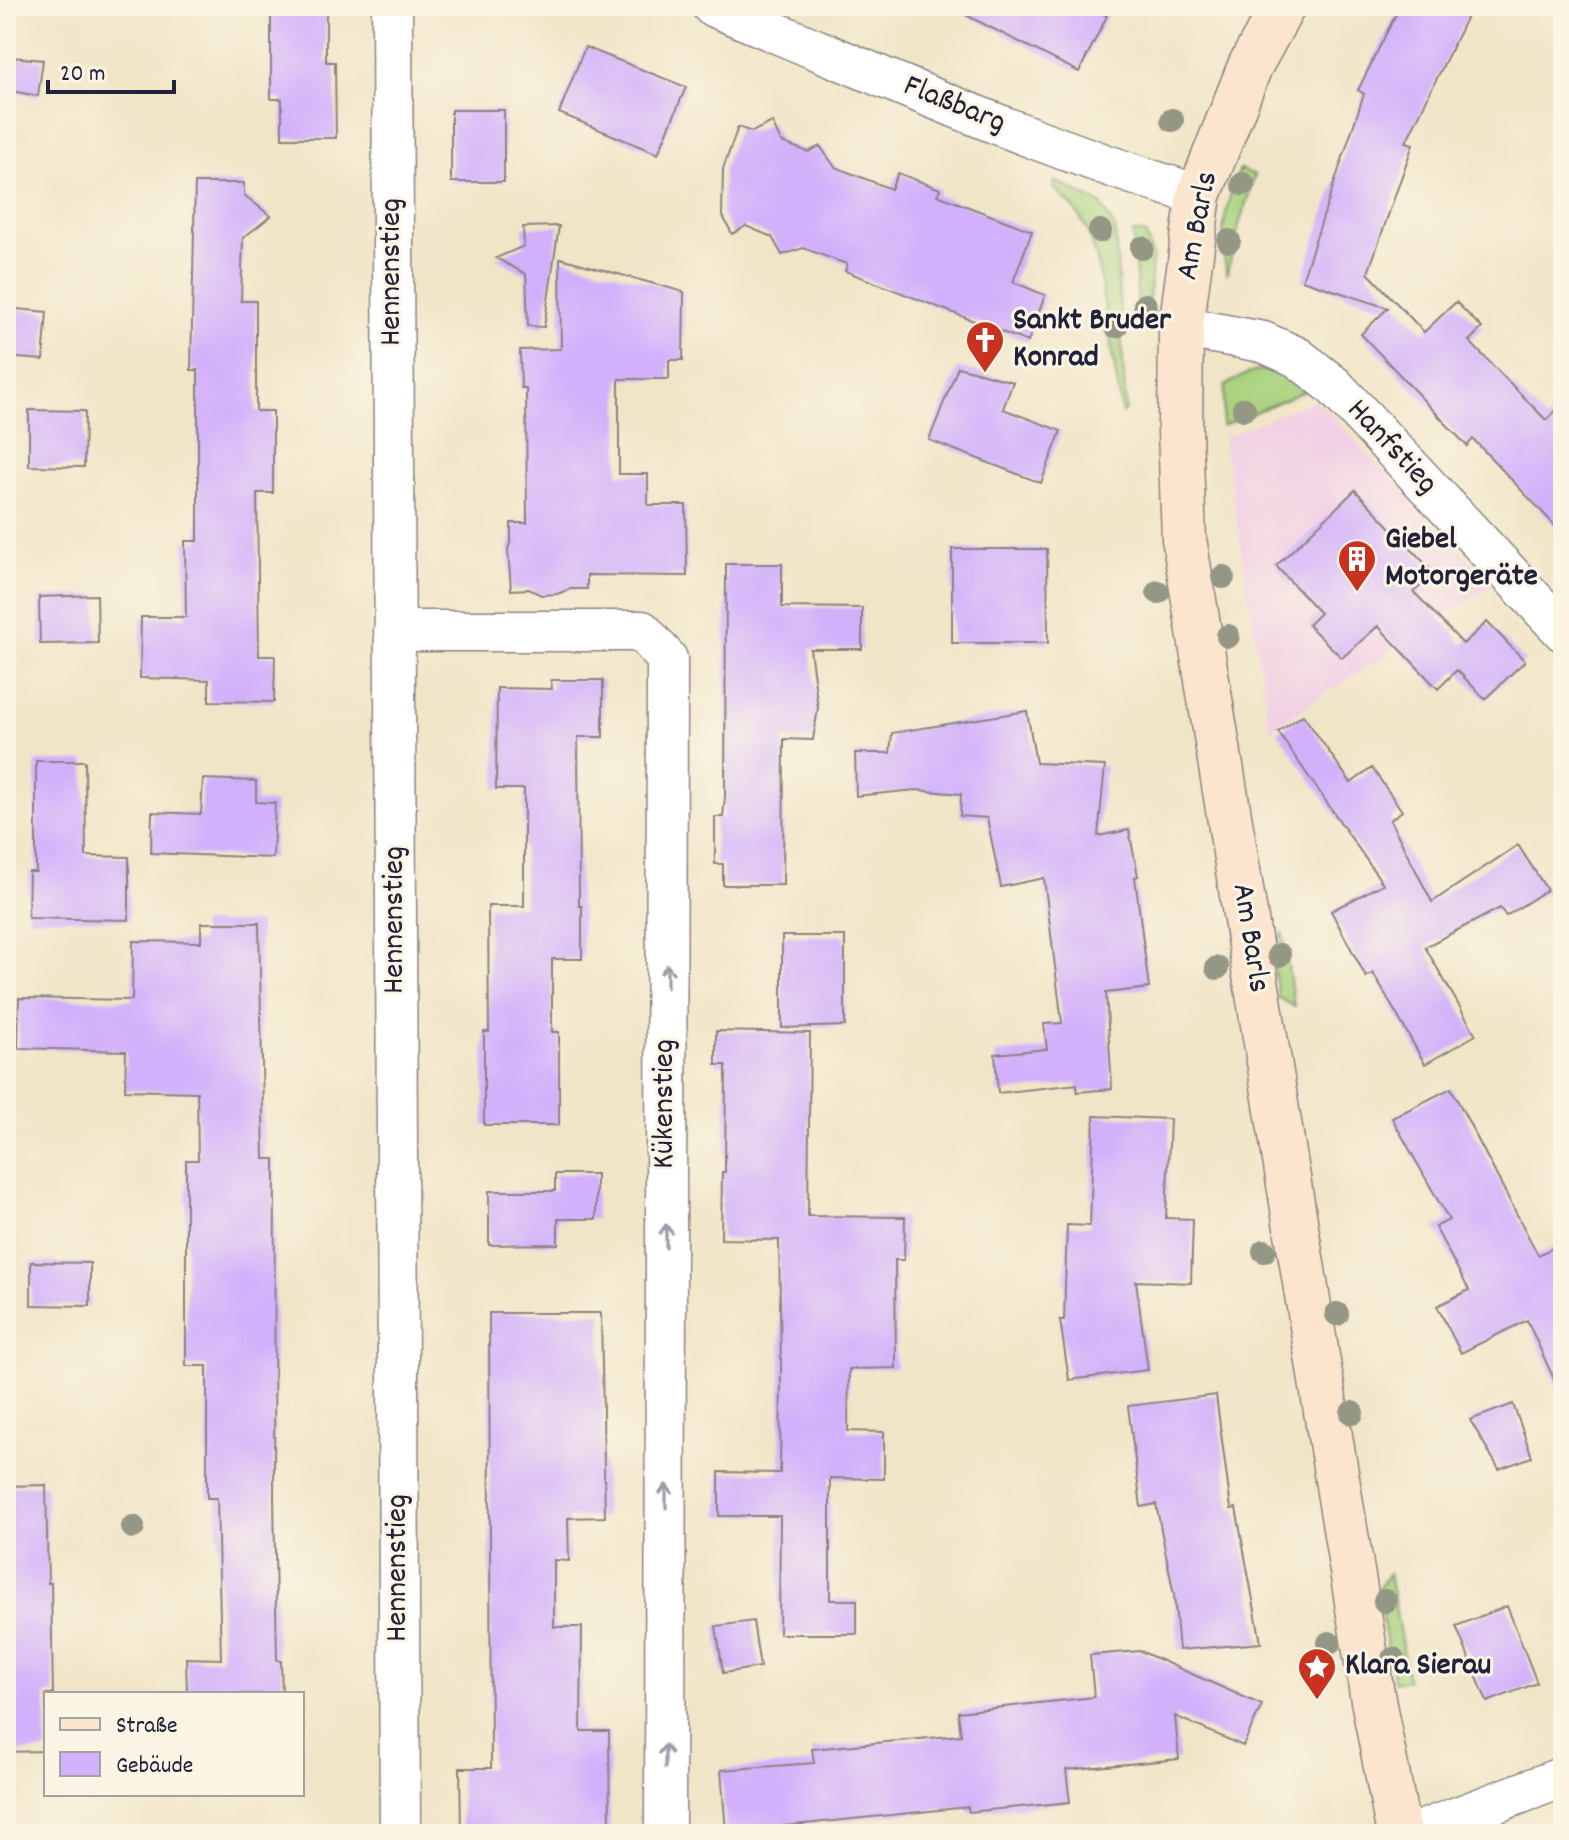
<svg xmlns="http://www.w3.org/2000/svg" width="1569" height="1840" viewBox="0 0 1569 1840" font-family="Dekko,sans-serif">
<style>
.built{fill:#f1d0e4}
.grass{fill:#a8d27d;stroke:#657a5c;stroke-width:2}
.building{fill:#d2b0fb}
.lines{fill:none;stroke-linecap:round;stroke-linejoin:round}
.street-casing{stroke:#8a8481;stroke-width:43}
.secondary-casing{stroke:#8a8481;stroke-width:47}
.street{stroke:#fff;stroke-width:40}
.secondary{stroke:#fce5cf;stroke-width:44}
.tree{fill:#959785}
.oneway{stroke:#9c9ca7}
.labels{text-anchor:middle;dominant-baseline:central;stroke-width:6;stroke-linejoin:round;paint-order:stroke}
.street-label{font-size:32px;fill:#22223b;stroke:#fcf5e5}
.poi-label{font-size:32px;font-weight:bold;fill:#22223b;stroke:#fcf5e5;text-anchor:start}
</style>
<rect width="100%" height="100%" fill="#fcf5e5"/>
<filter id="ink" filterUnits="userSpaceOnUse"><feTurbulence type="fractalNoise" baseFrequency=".0125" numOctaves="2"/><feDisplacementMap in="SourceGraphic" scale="16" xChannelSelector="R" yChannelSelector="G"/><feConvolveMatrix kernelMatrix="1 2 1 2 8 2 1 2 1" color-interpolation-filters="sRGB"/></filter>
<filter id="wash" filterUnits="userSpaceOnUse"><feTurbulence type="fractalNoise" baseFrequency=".006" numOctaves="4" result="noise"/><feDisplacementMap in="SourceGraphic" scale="32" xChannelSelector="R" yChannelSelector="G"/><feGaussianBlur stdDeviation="1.8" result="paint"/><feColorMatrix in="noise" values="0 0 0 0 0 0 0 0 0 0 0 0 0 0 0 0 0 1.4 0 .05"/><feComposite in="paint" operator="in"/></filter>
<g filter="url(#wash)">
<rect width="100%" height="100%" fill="#f1e5c7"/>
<path class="built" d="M 1316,399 L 1492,585 L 1270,730 L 1223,438 Z"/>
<path class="grass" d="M 1240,169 L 1255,175 L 1239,225 L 1227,274 C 1218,236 1225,205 1240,169 Z
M 1055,181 L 1101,204 L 1115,229 L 1126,409 L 1122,413 L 1097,260 L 1087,229 L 1074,208 L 1053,187 Z
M 1133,233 L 1145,233 L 1153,257 L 1146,324 L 1139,323 Z
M 1274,369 L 1293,376 L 1312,388 L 1222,426 L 1225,386 C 1241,375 1255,370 1274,369 Z
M 1283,933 L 1294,1007 L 1278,997 L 1271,949 Z
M 1389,1573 L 1408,1680 L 1394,1682 L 1377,1591 Z"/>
<g id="blocks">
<path class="building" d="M 271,6 L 326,6 L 326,62 L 335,62 L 336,138 L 282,138 L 282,99 L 271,99 Z
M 948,6 L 1088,6 L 1107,16 L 1079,72 Z
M 1400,6 L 1472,6 L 1406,142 L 1413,144 L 1368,273 L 1424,332 L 1456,302 L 1482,328 L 1469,341 L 1546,420 L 1563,404 L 1563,534 L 1473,439 L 1467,446 L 1361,334 L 1388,308 L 1302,280 L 1364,94 L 1358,90 Z
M 585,47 L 686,87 L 658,154 L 559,113 Z
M 11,57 L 43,60 L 38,96 L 6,90 Z
M 451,110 L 504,110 L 504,182 L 451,182 Z
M 772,122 L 781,142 L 808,152 L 820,146 L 835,167 L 891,189 L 898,173 L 940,189 L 937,195 L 1032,231 L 1013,282 L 1045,295 L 1028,342 L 845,271 L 847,264 L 803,248 L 782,255 L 772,237 L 746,226 L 732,234 L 722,214 L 723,169 L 738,127 L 752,132 Z
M 195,183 L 244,183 L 244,195 L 271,216 L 243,238 L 241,301 L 256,301 L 256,411 L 273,411 L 273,493 L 257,493 L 259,656 L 275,656 L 274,702 L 209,701 L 209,680 L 140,678 L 141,617 L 186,617 L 185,541 L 198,541 L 198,370 L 191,370 Z
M 559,226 L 544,327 L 528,326 L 526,274 L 496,258 L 524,246 L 523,227 Z
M 560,258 L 684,292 L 683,360 L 669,360 L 669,379 L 619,379 L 619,474 L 648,474 L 648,505 L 686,505 L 687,576 L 587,575 L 587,589 L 570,589 L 557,594 L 541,595 L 529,589 L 511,590 L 508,549 L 511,540 L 511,523 L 527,523 L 526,388 L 521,388 L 520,350 L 561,349 Z
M 6,308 L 47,312 L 43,360 L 6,357 Z
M 958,367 L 1013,382 L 1003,409 L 1061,431 L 1041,483 L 929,440 Z
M 29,410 L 85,411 L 84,467 L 29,466 Z
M 1355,490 L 1434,573 L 1414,592 L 1463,644 L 1487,622 L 1525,661 L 1485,699 L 1457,670 L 1438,689 L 1378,626 L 1342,658 L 1308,625 L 1320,613 L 1276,566 Z
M 952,549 L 1047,549 L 1048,643 L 952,643 Z
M 726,564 L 782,564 L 782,607 L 862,608 L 862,649 L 810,649 L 818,708 L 813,740 L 784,739 L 783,885 L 723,885 L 723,864 L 715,864 L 715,817 L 723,817 L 725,796 Z
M 97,595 L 98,643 L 40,644 L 39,597 Z
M 551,680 L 603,680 L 603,737 L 578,737 L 579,906 L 582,906 L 582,959 L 552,959 L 552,1032 L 559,1032 L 559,1125 L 484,1125 L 484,1032 L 489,1032 L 488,906 L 524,906 L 524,789 L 496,789 L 497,688 L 552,689 Z
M 1027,711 L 1036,763 L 1105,766 L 1098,836 L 1129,830 L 1138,876 L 1135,877 L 1149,988 L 1106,993 L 1112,1089 L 1077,1092 L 1077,1084 L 998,1093 L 995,1054 L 1047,1049 L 1044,1024 L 1062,1023 L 1044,878 L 1001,887 L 987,818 L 960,816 L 961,794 L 916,790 L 856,796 L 855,753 L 890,753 L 892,733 Z
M 1303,715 L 1351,783 L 1372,768 L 1402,811 L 1390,820 L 1432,902 L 1518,845 L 1547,890 L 1506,916 L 1500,908 L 1425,947 L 1476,1035 L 1425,1064 L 1373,973 L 1366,977 L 1331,911 L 1383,884 L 1278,732 Z
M 36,761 L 85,761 L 86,856 L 129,857 L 129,920 L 28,918 L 29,872 L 36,872 Z
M 203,779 L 256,781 L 256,802 L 275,803 L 273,858 L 151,853 L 152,812 L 201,814 Z
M 201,923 L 259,923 L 264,1159 L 275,1159 L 274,1498 L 277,1660 L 281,1661 L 282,1694 L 187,1694 L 186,1658 L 221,1659 L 217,1498 L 207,1498 L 207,1366 L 186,1366 L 186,1160 L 198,1160 L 197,1092 L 125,1090 L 126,1051 L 18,1048 L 19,998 L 132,1000 L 133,941 L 201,942 Z
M 782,936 L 845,936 L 845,1026 L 782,1028 Z
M 716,1031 L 810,1033 L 808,1216 L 905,1217 L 904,1260 L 895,1260 L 896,1368 L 849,1369 L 848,1431 L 884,1432 L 884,1479 L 830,1478 L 830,1600 L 857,1600 L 857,1634 L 779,1634 L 780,1516 L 719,1516 L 719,1472 L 780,1473 L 781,1369 L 779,1240 L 721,1239 L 722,1172 L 725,1172 L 726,1065 L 716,1065 Z
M 1451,1088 L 1538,1255 L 1563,1243 L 1563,1399 L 1527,1320 L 1461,1353 L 1437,1306 L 1469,1290 L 1435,1227 L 1449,1220 L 1392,1118 Z
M 1094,1116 L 1170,1119 L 1166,1218 L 1193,1219 L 1191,1283 L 1136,1281 L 1148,1370 L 1069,1380 L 1060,1320 L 1064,1320 L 1067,1225 L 1090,1226 Z
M 555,1174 L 596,1174 L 596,1219 L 558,1219 L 558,1244 L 489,1245 L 489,1191 L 555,1191 Z
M 31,1262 L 90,1263 L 90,1306 L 31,1305 Z
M 489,1313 L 601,1313 L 605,1517 L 568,1518 L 569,1561 L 554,1560 L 554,1627 L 582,1627 L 581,1731 L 609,1731 L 610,1830 L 461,1829 L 460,1768 L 491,1768 Z
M 1216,1395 L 1231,1509 L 1236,1508 L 1261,1643 L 1179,1650 L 1174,1595 L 1156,1504 L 1141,1507 L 1128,1406 Z
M 1513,1404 L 1532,1457 L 1499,1469 L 1470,1420 Z
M 46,1485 L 48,1583 L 51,1583 L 53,1694 L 46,1694 L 46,1751 L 6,1752 L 6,1486 Z
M 1507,1606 L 1537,1683 L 1487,1702 L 1456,1626 Z
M 753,1621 L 760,1667 L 723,1673 L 716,1626 Z
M 1140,1651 L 1262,1705 L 1243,1746 L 1175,1716 L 1179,1759 L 1066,1770 L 1070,1802 L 969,1812 L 968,1807 L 726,1832 L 721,1770 L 814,1763 L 812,1749 L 961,1735 L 958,1712 L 1094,1697 L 1090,1655 Z"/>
</g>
</g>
<g filter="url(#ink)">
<use href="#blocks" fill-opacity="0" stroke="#8a8481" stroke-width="2"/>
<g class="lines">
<g class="street-casing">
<path id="street" d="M 392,6 L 400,1834
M 712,6 C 873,72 1032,145 1199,195
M 1181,327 L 1263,342 L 1297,357 L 1333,385 L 1563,631
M 394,631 L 642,631 L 667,659 L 665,1834
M 1413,1834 L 1563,1777"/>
</g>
<g class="secondary-casing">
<path id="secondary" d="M 1283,6 L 1250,66 L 1199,195 L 1181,327 L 1180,431 L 1184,539 L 1373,1700 L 1399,1834"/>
</g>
<use href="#street" class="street"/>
<use href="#secondary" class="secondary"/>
</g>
<g class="tree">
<circle cx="1172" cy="120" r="12"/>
<circle cx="1243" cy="184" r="12"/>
<circle cx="1100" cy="231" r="12"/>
<circle cx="1229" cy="241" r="12"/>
<circle cx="1142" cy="248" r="12"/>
<circle cx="1145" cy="305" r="12"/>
<circle cx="1116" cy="326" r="12"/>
<circle cx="1244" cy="409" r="12"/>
<circle cx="1223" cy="577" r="12"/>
<circle cx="1158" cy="592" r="12"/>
<circle cx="1228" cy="636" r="12"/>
<circle cx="1279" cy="955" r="12"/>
<circle cx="1217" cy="968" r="12"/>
<circle cx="1264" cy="1251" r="12"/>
<circle cx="1337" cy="1314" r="12"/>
<circle cx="1352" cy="1413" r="12"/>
<circle cx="133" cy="1527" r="12"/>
<circle cx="1385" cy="1601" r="12"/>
<circle cx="1329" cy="1643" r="12"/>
<circle cx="1393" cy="1659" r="12"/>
</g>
<defs><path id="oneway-shaft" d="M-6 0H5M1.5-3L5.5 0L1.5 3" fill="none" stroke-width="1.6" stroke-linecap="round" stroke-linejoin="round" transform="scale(2)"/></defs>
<g class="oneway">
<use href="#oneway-shaft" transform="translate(667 976) rotate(-90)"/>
<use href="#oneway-shaft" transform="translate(666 1236) rotate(-90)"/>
<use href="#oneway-shaft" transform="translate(666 1496) rotate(-90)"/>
<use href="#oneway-shaft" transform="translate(665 1756) rotate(-90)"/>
</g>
</g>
<defs>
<g id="church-pin" transform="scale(2)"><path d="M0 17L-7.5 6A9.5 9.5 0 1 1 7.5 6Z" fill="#c8321e" stroke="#fcf5e5"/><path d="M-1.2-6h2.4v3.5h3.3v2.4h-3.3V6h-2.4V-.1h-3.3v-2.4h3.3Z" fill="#fff"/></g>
<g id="building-pin" transform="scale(2)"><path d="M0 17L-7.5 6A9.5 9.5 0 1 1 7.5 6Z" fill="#c8321e" stroke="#fcf5e5"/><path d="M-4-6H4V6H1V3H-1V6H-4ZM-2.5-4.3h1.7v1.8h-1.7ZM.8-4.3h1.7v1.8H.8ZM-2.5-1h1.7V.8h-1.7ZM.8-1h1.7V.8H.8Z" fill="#fff"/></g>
<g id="sight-pin" transform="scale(2)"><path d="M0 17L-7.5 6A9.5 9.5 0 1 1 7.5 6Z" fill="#c8321e" stroke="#fcf5e5"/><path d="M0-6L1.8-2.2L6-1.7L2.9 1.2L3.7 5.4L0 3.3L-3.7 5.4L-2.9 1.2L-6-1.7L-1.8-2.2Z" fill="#fff"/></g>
</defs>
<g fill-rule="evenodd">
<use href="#church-pin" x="985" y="340"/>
<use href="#building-pin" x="1357" y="559"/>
<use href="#sight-pin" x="1317" y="1667"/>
</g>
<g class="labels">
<g class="street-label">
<text transform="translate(954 106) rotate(22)">Flaßbarg</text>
<text transform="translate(1199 226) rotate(-79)">Am Barls</text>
<text transform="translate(393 272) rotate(-90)">Hennenstieg</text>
<text transform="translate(1391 448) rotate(47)">Hanfstieg</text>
<text transform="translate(396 920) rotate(-90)">Hennenstieg</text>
<text transform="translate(1249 938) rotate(81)">Am Barls</text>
<text transform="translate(666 1104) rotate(-90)">Kükenstieg</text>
<text transform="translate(399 1568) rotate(-90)">Hennenstieg</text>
</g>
<g class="poi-label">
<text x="1013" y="322">Sankt Bruder<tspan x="1013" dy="37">Konrad</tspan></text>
<text x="1385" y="541">Giebel<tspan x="1385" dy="37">Motorgeräte</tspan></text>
<text x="1345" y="1667">Klara Sierau</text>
</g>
</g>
<rect width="1569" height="1840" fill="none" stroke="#fcf5e5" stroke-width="32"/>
<rect x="44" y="1692" width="260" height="104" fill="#fcf5e5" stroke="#a5a1a1" stroke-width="2"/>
<rect x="60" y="1718" width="40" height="12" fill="#fce5cf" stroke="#a5a1a1" stroke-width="2"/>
<text x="116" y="1732" font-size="24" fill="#22223b">Straße</text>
<rect x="60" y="1752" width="40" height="24" fill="#d2b0fb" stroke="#a5a1a1" stroke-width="2"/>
<text x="116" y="1772" font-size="24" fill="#22223b">Gebäude</text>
<path d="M48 80v12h126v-12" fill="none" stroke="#22223b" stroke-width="4"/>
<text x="60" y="80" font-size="24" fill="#22223b" stroke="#fcf5e5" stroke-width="6" paint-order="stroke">20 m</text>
</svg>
